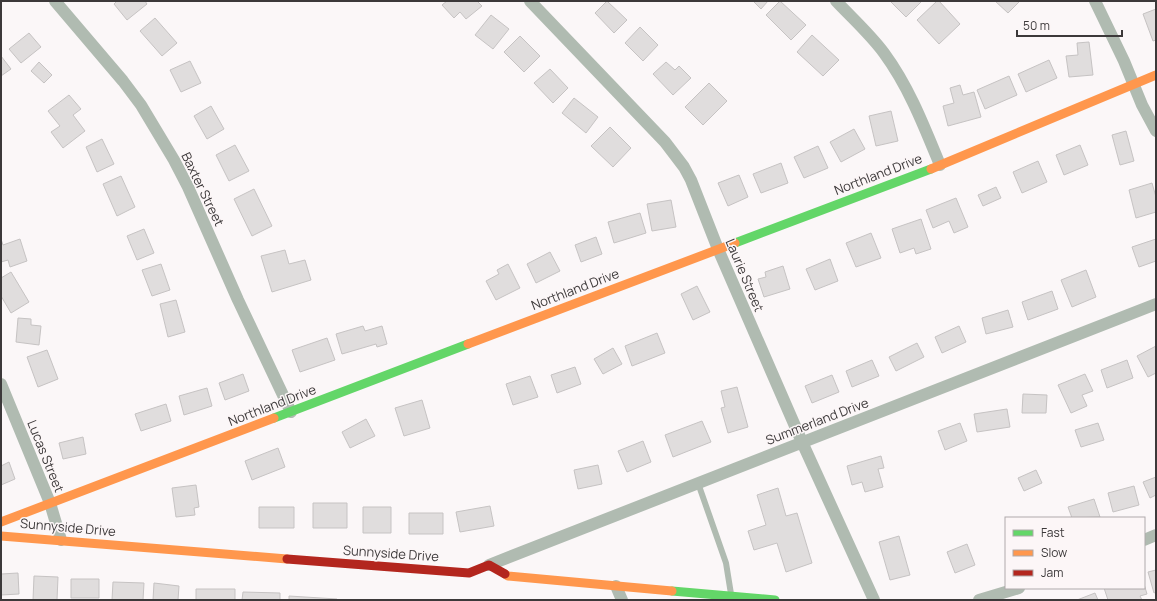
<svg xmlns="http://www.w3.org/2000/svg" width="1157" height="601" viewBox="0 0 1157 601" font-family="Manrope,sans-serif">
<style>
.building{fill:#e0dddd;stroke:#c6c3c3}
.lines{fill:none;stroke-linecap:round;stroke-linejoin:round}
.lane{stroke:#b0bbb1;stroke-width:6}
.street{stroke:#b0bbb1;stroke-width:12}
.fast{stroke:#63d668;stroke-width:9}
.slow{stroke:#ff974d;stroke-width:9}
.jam{stroke:#b3261e;stroke-width:9}
.labels{text-anchor:middle;dominant-baseline:central;stroke-width:3;stroke-linejoin:round;paint-order:stroke}
.street-label{font-size:13px;fill:#3c393a;stroke:#fcf6f7}
</style>
<rect width="100%" height="100%" fill="#fbf7f8"/>
<path class="building" d="M 117,1 L 145,1 L 147,4 L 127,20 L 114,4 Z
M 447,1 L 477,1 L 482,6 L 466,19 L 460,12 L 454,18 L 442,5 Z
M 607,1 L 627,20 L 614,33 L 595,13 Z
M 753,1 L 768,1 L 761,9 Z
M 780,1 L 806,25 L 791,40 L 766,15 Z
M 890,1 L 922,1 L 906,17 Z
M 937,1 L 939,1 L 960,24 L 939,44 L 917,20 Z
M 995,1 L 1020,1 L 1008,13 Z
M 1156,9 L 1156,40 L 1153,41 L 1143,14 Z
M 491,15 L 509,29 L 493,49 L 475,35 Z
M 155,18 L 177,43 L 162,56 L 140,31 Z
M 640,27 L 658,45 L 643,61 L 625,43 Z
M 29,33 L 41,47 L 21,63 L 9,49 Z
M 812,35 L 839,60 L 823,76 L 797,52 Z
M 520,36 L 540,56 L 524,72 L 504,52 Z
M 1089,42 L 1093,75 L 1069,77 L 1066,56 L 1078,55 L 1077,43 Z
M 1,56 L 11,69 L 1,76 Z
M 1049,60 L 1057,78 L 1026,92 L 1018,74 Z
M 190,61 L 201,83 L 181,92 L 170,70 Z
M 39,62 L 52,75 L 44,83 L 31,71 Z
M 666,62 L 675,70 L 679,66 L 691,78 L 673,95 L 653,74 Z
M 550,69 L 568,88 L 553,103 L 534,83 Z
M 1009,76 L 1017,95 L 985,109 L 977,90 Z
M 709,83 L 727,101 L 703,125 L 685,107 Z
M 960,85 L 963,95 L 974,92 L 981,117 L 948,126 L 943,106 L 954,103 L 950,88 Z
M 69,95 L 81,109 L 73,115 L 85,131 L 63,148 L 51,132 L 60,126 L 48,111 Z
M 574,98 L 598,117 L 586,133 L 562,113 Z
M 211,106 L 224,129 L 207,139 L 194,116 Z
M 891,111 L 898,141 L 876,146 L 869,116 Z
M 610,127 L 631,148 L 613,167 L 591,146 Z
M 854,129 L 865,149 L 841,162 L 830,142 Z
M 1126,131 L 1134,161 L 1120,165 L 1112,135 Z
M 102,139 L 114,164 L 97,172 L 86,147 Z
M 235,145 L 249,171 L 229,181 L 216,155 Z
M 1080,145 L 1088,165 L 1064,175 L 1056,155 Z
M 818,146 L 828,168 L 804,178 L 794,157 Z
M 1038,161 L 1047,182 L 1022,193 L 1013,172 Z
M 781,163 L 788,183 L 761,193 L 753,174 Z
M 739,175 L 748,197 L 728,206 L 718,183 Z
M 121,176 L 135,207 L 117,216 L 103,184 Z
M 1152,183 L 1156,197 L 1156,212 L 1136,218 L 1129,190 Z
M 996,187 L 1001,198 L 983,206 L 978,195 Z
M 254,189 L 272,226 L 252,236 L 234,199 Z
M 956,198 L 968,227 L 954,233 L 949,221 L 933,228 L 926,210 Z
M 671,200 L 676,227 L 652,231 L 647,204 Z
M 640,213 L 646,233 L 614,243 L 608,222 Z
M 921,219 L 931,249 L 916,254 L 914,248 L 900,253 L 892,229 Z
M 144,229 L 154,253 L 137,260 L 127,236 Z
M 871,233 L 881,258 L 856,267 L 846,243 Z
M 596,237 L 602,254 L 581,262 L 575,245 Z
M 1,239 L 3,245 L 20,239 L 27,261 L 10,267 L 8,260 L 1,262 Z
M 1156,239 L 1156,261 L 1139,267 L 1132,247 Z
M 285,250 L 289,264 L 305,260 L 311,280 L 272,292 L 261,256 Z
M 550,252 L 560,271 L 536,283 L 527,264 Z
M 830,259 L 838,281 L 815,290 L 806,269 Z
M 161,264 L 170,290 L 152,296 L 142,270 Z
M 508,264 L 520,288 L 496,300 L 486,281 L 499,274 L 497,270 Z
M 783,266 L 790,289 L 764,297 L 758,279 L 766,277 L 765,272 Z
M 1086,270 L 1096,297 L 1072,307 L 1061,280 Z
M 11,272 L 29,302 L 11,313 L 1,296 L 1,278 Z
M 697,286 L 710,312 L 693,320 L 681,294 Z
M 1052,291 L 1058,309 L 1028,320 L 1022,302 Z
M 176,300 L 185,332 L 168,337 L 160,304 Z
M 1008,310 L 1013,327 L 986,334 L 982,318 Z
M 18,318 L 31,319 L 31,325 L 41,326 L 39,345 L 16,342 Z
M 363,326 L 365,331 L 382,326 L 387,344 L 377,347 L 376,344 L 342,354 L 336,334 Z
M 959,326 L 966,342 L 942,353 L 935,337 Z
M 657,333 L 665,353 L 632,366 L 625,346 Z
M 327,338 L 335,360 L 300,372 L 292,350 Z
M 917,343 L 924,357 L 896,371 L 889,357 Z
M 1156,346 L 1156,373 L 1148,377 L 1137,356 Z
M 613,348 L 622,364 L 603,374 L 594,359 Z
M 47,350 L 58,379 L 38,387 L 27,357 Z
M 872,360 L 879,376 L 852,387 L 846,371 Z
M 1127,360 L 1133,378 L 1107,388 L 1101,370 Z
M 575,367 L 581,384 L 557,393 L 551,375 Z
M 243,374 L 249,391 L 225,400 L 219,383 Z
M 1085,374 L 1093,391 L 1082,395 L 1087,406 L 1071,413 L 1058,385 Z
M 832,375 L 839,392 L 812,403 L 805,386 Z
M 530,376 L 538,397 L 513,405 L 506,384 Z
M 737,387 L 748,427 L 728,433 L 721,408 L 725,407 L 721,391 Z
M 207,388 L 212,406 L 184,415 L 179,396 Z
M 1023,394 L 1047,395 L 1046,413 L 1022,413 Z
M 422,400 L 430,428 L 404,436 L 395,408 Z
M 166,404 L 171,421 L 141,431 L 135,414 Z
M 1007,409 L 1010,427 L 977,432 L 974,414 Z
M 366,419 L 375,436 L 350,448 L 342,432 Z
M 702,421 L 711,442 L 673,457 L 665,435 Z
M 960,423 L 967,441 L 945,450 L 938,431 Z
M 1098,423 L 1104,440 L 1081,447 L 1075,430 Z
M 83,437 L 86,454 L 63,459 L 59,443 Z
M 643,441 L 651,462 L 627,472 L 618,451 Z
M 278,448 L 285,467 L 252,480 L 245,461 Z
M 881,456 L 884,468 L 878,469 L 883,487 L 865,492 L 862,482 L 852,485 L 847,466 Z
M 9,462 L 15,479 L 1,485 L 1,466 Z
M 598,465 L 602,484 L 578,489 L 574,470 Z
M 1036,470 L 1042,483 L 1024,491 L 1018,478 Z
M 1156,477 L 1156,495 L 1150,498 L 1143,482 Z
M 196,485 L 199,507 L 194,508 L 195,515 L 176,517 L 172,488 Z
M 1134,486 L 1139,505 L 1113,512 L 1108,493 Z
M 778,488 L 786,516 L 797,513 L 812,563 L 786,572 L 777,543 L 754,550 L 748,531 L 766,525 L 757,495 Z
M 1094,499 L 1100,517 L 1072,518 L 1068,507 Z
M 313,503 L 347,503 L 347,528 L 313,528 Z
M 490,506 L 494,526 L 460,532 L 456,512 Z
M 259,507 L 294,507 L 294,528 L 259,528 Z
M 363,507 L 391,507 L 391,533 L 363,533 Z
M 409,513 L 443,513 L 443,534 L 409,534 Z
M 899,536 L 910,575 L 890,580 L 879,542 Z
M 967,544 L 975,565 L 955,573 L 947,552 Z
M 1156,570 L 1156,592 L 1154,593 L 1148,572 Z
M 18,573 L 19,594 L 1,595 L 1,574 Z
M 34,576 L 58,577 L 57,600 L 33,600 Z
M 71,579 L 99,579 L 99,598 L 71,598 Z
M 113,582 L 144,583 L 143,600 L 112,600 Z
M 154,583 L 179,586 L 178,600 L 153,600 Z
M 1144,584 L 1147,594 L 1140,596 L 1142,600 L 1108,600 L 1104,588 L 1144,588 Z
M 196,589 L 235,589 L 235,600 L 196,600 Z
M 243,592 L 280,593 L 280,600 L 242,600 Z
M 1095,593 L 1098,600 L 1077,600 Z
M 289,596 L 337,599 L 337,600 L 289,600 Z"/>
<g class="lines">
<path class="lane" d="M 698,483 L 726,563 L 731,594"/>
<path class="street" d="M 55,1 L 123,81 L 141,105 L 174,160 L 188,187 L 238,300 L 291,412
M 530,1 L 665,142 L 684,167 L 691,180 L 718,249 L 802,442 L 874,600
M 836,1 C 852,18 870,34 884,53 C 909,87 924,126 940,165
M 1095,1 L 1124,61 L 1142,105 L 1156,131
M 1,384 L 50,503 L 61,540
M 1144,540 L 1156,535
M 489,565 L 1156,304
M 616,586 L 622,600
M 979,600 L 1019,588"/>
<path class="fast" d="M 735,243 L 931,169
M 274,418 L 468,344
M 672,591 L 775,600"/>
<path class="slow" d="M 931,169 L 1156,75
M 468,344 L 735,243
M 1,522 L 274,418
M 1,536 L 287,559
M 505,574 L 508,576 L 672,591"/>
<path class="jam" d="M 287,559 L 469,573 L 489,565 L 505,574"/>
</g>
<g class="labels">
<g class="street-label">
<text transform="translate(878 174) rotate(-21)">Northland Drive</text>
<text transform="translate(203 189) rotate(64)">Baxter Street</text>
<text transform="translate(745 275) rotate(67)">Laurie Street</text>
<text transform="translate(575 289) rotate(-21)">Northland Drive</text>
<text transform="translate(272 405) rotate(-21)">Northland Drive</text>
<text transform="translate(817 421) rotate(-21)">Summerland Drive</text>
<text transform="translate(46 456) rotate(68)">Lucas Street</text>
<text transform="translate(68 527) rotate(5)">Sunnyside Drive</text>
<text transform="translate(391 553) rotate(4)">Sunnyside Drive</text>
</g>
</g>
<rect width="1157" height="601" fill="none" stroke="#3c393a" stroke-width="4"/>
<rect x="1005" y="517" width="140" height="72" fill="#fcf6f7" stroke="#afaaab"/>
<rect x="1013" y="530" width="20" height="6" fill="#63d668" stroke="#afaaab"/>
<text x="1041" y="537" font-size="12" fill="#3c393a">Fast</text>
<rect x="1013" y="550" width="20" height="6" fill="#ff974d" stroke="#afaaab"/>
<text x="1041" y="557" font-size="12" fill="#3c393a">Slow</text>
<rect x="1013" y="570" width="20" height="6" fill="#b3261e" stroke="#afaaab"/>
<text x="1041" y="577" font-size="12" fill="#3c393a">Jam</text>
<path d="M1017 30v6h105v-6" fill="none" stroke="#3c393a" stroke-width="2"/>
<text x="1023" y="30" font-size="12" fill="#3c393a" stroke="#fcf6f7" stroke-width="3" paint-order="stroke">50 m</text>
</svg>
